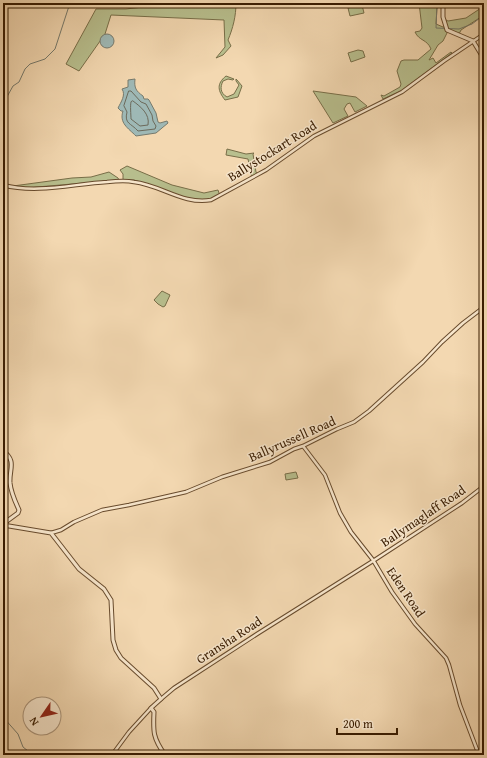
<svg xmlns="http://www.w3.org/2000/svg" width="487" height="758" viewBox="0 0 487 758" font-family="'Gentium Book Plus',serif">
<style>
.green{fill:#b8bf8e;stroke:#786e48}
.water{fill:#9eb8b5;stroke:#767a6d}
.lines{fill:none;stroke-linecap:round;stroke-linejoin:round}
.shore{stroke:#6c6a5b;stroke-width:1}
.stream{stroke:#767a6d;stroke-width:1}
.minor-casing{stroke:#684b2d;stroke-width:4.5}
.tertiary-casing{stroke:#684b2d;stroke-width:5}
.minor{stroke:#f7e6cc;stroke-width:2.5}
.tertiary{stroke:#f7e6cc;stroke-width:3}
.labels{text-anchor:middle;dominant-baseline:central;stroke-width:3;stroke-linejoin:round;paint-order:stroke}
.street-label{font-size:13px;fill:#391c01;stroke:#f7e6cc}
</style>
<rect width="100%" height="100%" fill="#f3d8b1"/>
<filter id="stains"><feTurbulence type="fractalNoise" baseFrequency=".005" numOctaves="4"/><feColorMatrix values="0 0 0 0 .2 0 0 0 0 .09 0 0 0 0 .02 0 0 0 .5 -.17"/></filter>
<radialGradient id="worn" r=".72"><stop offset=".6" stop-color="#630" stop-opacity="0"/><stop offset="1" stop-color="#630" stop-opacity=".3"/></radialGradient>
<path class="green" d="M 177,3 L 236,3 C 236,16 233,28 228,40 L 231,46 L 223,55 L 216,58 L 225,47 L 224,20 L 111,15 L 105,34 L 79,71 L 66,64 L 96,9 L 126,9 Z
M 419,3 L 441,3 L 442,6 L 437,8 L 436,24 L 443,27 L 446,27 L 447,33 L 443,41 L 438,45 L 429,60 L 433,58 L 436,63 L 451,52 L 452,53 L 401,91 L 383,99 L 381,95 L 384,96 L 400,87 L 401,84 L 397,71 L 401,61 L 404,60 L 418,60 L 431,49 C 427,39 419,41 415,32 L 420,31 L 422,28 Z
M 362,5 L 364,13 L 350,16 L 348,8 Z
M 484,6 L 484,15 L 461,30 L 459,34 L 449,30 L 444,19 L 448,21 L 466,18 Z
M 358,50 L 363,51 L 365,57 L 351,62 L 348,53 Z
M 226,76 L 234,79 L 233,80 L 228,79 L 223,81 C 220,87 220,93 227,97 L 234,94 L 239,85 L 236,81 L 236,79 L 237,80 L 242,86 L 238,97 L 225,100 C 218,91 216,84 226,76 Z
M 313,91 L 356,97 L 367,106 L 355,112 L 350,103 L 347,104 L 344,109 L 348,116 L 333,123 Z
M 227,149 L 246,154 L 254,153 L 253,154 L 256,172 L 258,175 L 252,179 L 248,159 L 226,155 Z
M 127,166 L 172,185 L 204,193 L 218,190 L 220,196 L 205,201 L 182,198 L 147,184 L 134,180 L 123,180 L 123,174 L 120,170 Z
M 109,172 L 118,178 L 119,180 L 25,188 L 13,186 L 72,178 L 91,177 Z
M 162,291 L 170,295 L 165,306 L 163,307 L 158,304 L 154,300 Z
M 296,472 L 298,478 L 286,480 L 285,474 Z"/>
<path class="water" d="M100 41a7 7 0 1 1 14 0a7 7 0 1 1-14 0Z
M 135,79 C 134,88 136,91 143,96 L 144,99 L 148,99 L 149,100 L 156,113 L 158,122 L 160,123 L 167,121 L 168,123 L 156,133 L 136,136 C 128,128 119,123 123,111 L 121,111 L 118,108 C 121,102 126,95 122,89 L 128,87 L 128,80 Z"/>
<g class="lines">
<path class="shore" d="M 129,91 L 131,91 L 141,102 L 146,104 L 152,115 L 153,121 L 156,126 L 155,129 L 138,131 C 131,123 124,124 127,112 L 124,106 Z
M 133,101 C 141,107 150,114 148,125 L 140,126 L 131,119 C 131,115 130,105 131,102 Z"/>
<path class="stream" d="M 437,3 L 436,28 L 459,29 L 472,24 L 484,15
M 3,104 L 13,86 L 19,82 L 25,69 L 30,64 L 45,59 L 55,49 L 70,3
M 3,717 L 18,734 L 23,747 L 33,755"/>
<g class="minor-casing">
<path id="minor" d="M 3,185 C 36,194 73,184 107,182 C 116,181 125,180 134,182 C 161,185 183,205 211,200 L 266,170 L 314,136 L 402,92 L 444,61 L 484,34
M 303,446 L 325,475 L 340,513 L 351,532 L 373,560 L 392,592 L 415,624 L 446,658 L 449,665 L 460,705 L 479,755
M 51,533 L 61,530 L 74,522 L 102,510 L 129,505 L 186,492 L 222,477 L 270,462 L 294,449 L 303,446 L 337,429 L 354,422 L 369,411 L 423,362 L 442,342 L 463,323 L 484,307
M 161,699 L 174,688 L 257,634 L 373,561 L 462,503 L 484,486
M 112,755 L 129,732 L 151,708"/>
</g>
<g class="tertiary-casing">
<path id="tertiary" d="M 443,3 L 443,17 L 447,30 L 473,41 L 484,59
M 3,451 C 17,461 9,469 10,483 C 11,493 15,501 19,510 L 18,513 L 3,524
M 3,525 L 51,533 L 79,569 L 104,589 L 111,600 L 113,640 L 116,650 L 121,658 L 154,688 L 161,699 L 151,708 L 154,712 C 153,732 153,738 165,755"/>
</g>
<use href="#minor" class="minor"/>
<use href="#tertiary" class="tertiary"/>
</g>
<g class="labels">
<g class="street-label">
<text transform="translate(272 151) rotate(-32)">Ballystockart Road</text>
<text transform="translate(292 439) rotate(-24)">Ballyrussell Road</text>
<text transform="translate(423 516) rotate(-34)">Ballymaglaff Road</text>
<text transform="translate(406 592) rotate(56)">Eden Road</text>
<text transform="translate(229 640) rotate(-33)">Gransha Road</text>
</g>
</g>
<rect width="487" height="758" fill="none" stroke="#f3d8b1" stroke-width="16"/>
<rect x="4" y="4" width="479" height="750" fill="none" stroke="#391c01" stroke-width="2"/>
<rect x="8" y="8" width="471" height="742" fill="none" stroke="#391c01"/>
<g transform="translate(42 716) rotate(236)"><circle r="19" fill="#f7e6cc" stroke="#ab957b"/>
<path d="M0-3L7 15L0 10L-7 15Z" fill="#8f2418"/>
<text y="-6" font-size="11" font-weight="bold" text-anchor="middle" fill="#391c01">N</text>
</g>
<path d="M337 728v6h60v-6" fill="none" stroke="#391c01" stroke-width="2"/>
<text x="343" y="728" font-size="12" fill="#391c01" stroke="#f7e6cc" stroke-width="3" paint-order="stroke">200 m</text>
<rect width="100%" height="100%" filter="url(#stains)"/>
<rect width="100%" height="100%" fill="url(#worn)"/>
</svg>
